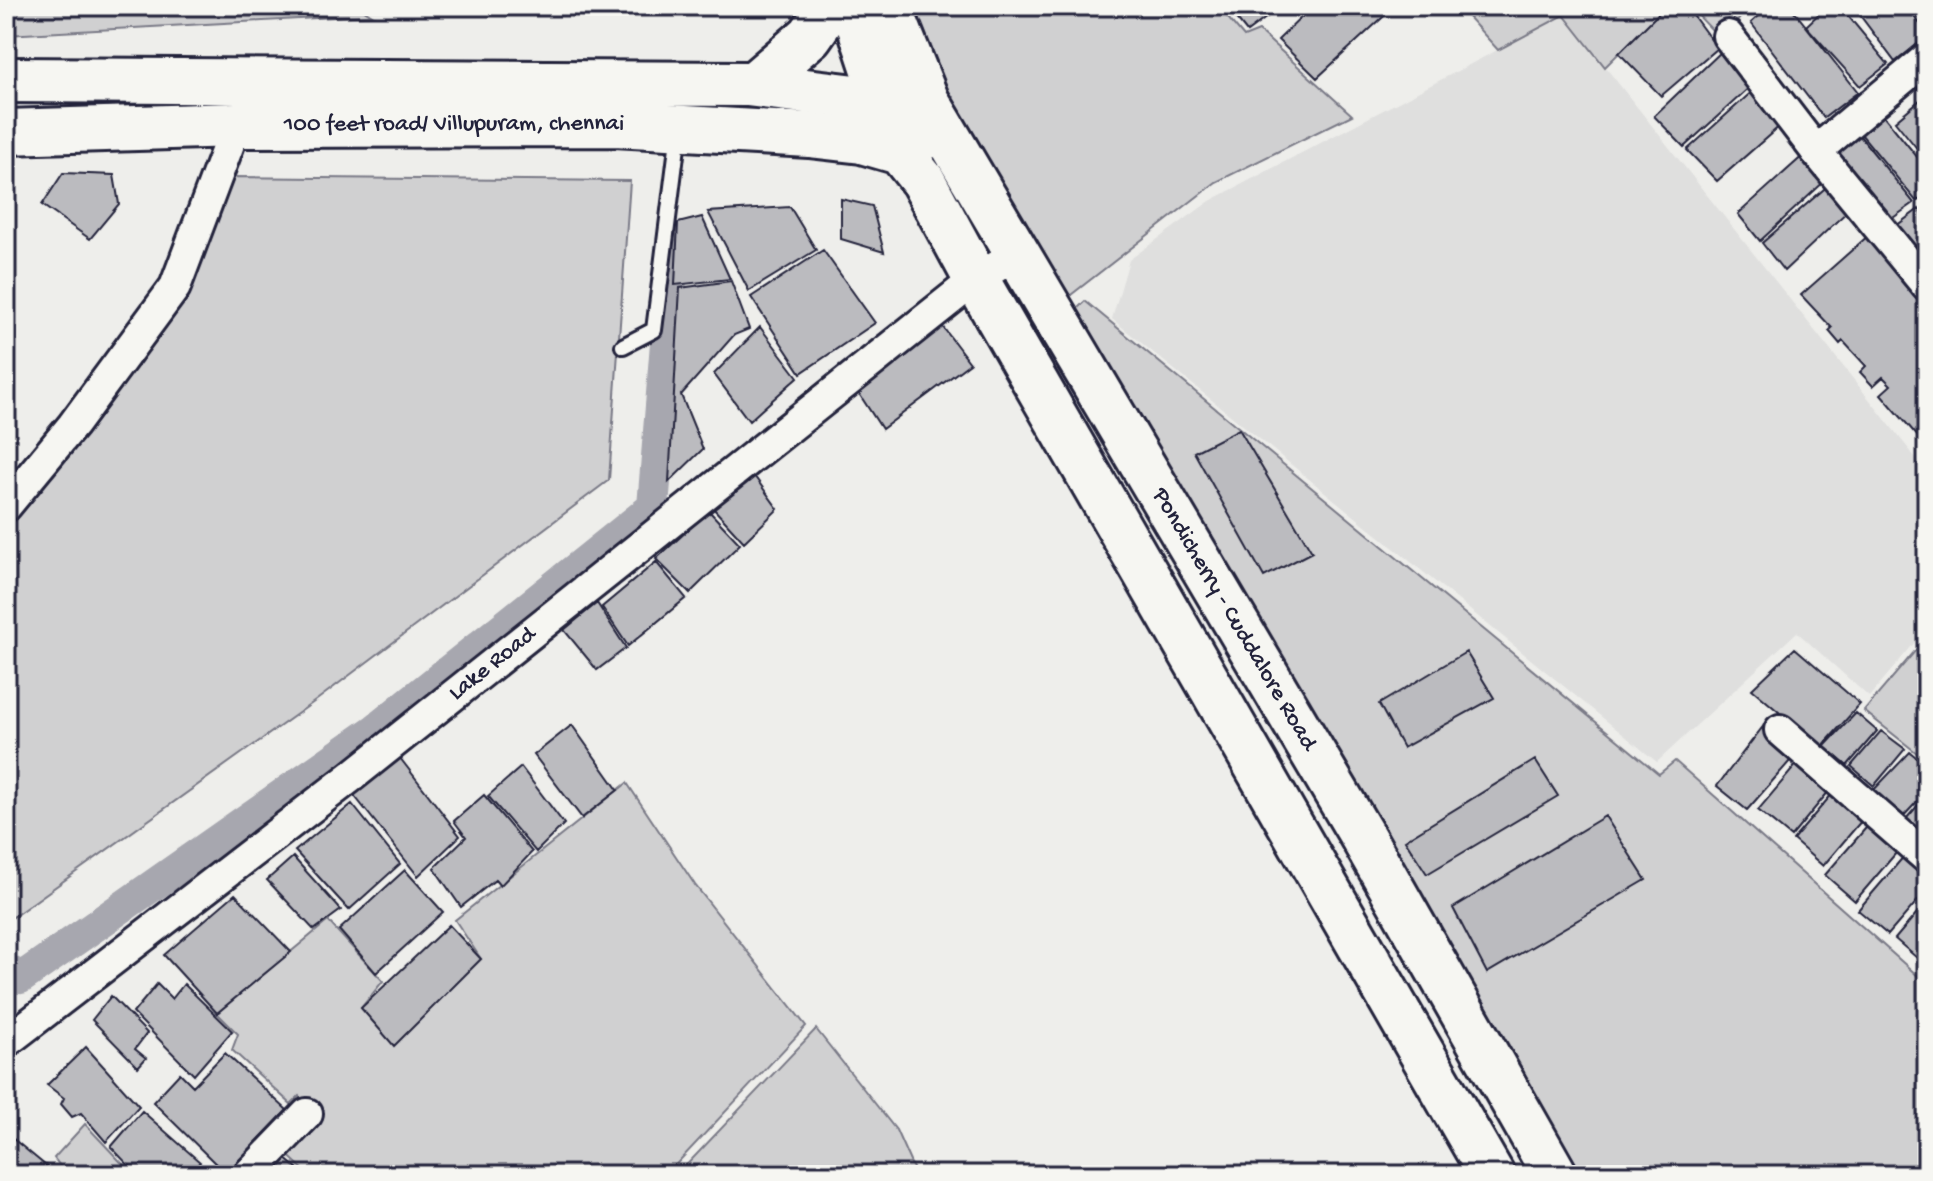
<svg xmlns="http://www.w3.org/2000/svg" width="1933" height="1181" viewBox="0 0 1933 1181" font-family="'Gochi Hand',sans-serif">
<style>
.built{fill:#dfdfde}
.green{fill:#d0d0d1;stroke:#797986;stroke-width:2}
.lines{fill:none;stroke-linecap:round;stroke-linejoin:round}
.canal{stroke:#a7a7af;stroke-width:32}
.building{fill:#bbbbbf;stroke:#22223b;stroke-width:2}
.lane-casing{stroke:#22223b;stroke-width:20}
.street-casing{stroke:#22223b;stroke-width:36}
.secondary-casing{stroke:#22223b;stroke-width:48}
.highway-casing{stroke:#22223b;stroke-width:50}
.lane{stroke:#f6f6f2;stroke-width:14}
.street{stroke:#f6f6f2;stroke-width:30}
.secondary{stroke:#f6f6f2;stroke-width:42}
.highway{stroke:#f6f6f2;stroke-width:44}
.labels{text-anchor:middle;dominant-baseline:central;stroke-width:6;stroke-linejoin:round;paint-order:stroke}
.street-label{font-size:24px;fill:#22223b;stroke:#f6f6f2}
</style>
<rect width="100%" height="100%" fill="#eeeeeb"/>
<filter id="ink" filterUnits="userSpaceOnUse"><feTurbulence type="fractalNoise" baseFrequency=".0125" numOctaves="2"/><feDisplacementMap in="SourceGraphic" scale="16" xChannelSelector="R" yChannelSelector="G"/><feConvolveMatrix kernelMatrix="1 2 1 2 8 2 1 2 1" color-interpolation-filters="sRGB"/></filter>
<g filter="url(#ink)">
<path class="built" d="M 1564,15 L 1927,472 L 1927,628 L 1869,697 L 1797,632 L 1657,762 L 1112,319 L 1129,260 L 1210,201 Z"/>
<path class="green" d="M 6,6 L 358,6 L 372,15 L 6,35 Z
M 909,6 L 1218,6 L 1244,37 L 1259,31 L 1352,115 L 1216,182 L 1058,305 L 959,134 Z
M 1458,6 L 1666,6 L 1605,67 L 1564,15 L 1498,50 Z
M 1689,6 L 1749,6 L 1733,27 L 1714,32 Z
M 230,177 L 630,181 L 609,480 L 318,699 L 6,922 L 6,531 L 87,435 L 191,288 Z
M 1085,301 L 1659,774 L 1675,761 L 1927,984 L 1927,1175 L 1574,1175 L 1067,319 Z
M 1927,637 L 1927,761 L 1864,711 Z
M 627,783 L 695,885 L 806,1026 L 666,1175 L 388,1175 L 381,1169 L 376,1175 L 309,1175 L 281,1149 L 313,1112 L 299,1096 L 291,1104 L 232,1050 L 238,1034 L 217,1013 L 328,921 L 383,981 L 361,1008 L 394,1045 L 481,959 L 455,920 Z
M 816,1029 L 896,1130 L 916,1175 L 677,1175 Z
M 85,1124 L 133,1175 L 67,1175 L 54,1158 Z"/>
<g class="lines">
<path class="canal" d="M 6,969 L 21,978 L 376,729 L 653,507 L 674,242"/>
</g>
<path class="building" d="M 1226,6 L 1278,6 L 1279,8 L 1247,32 Z
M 1313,6 L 1395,6 L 1317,78 L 1278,40 Z
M 1666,6 L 1686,6 L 1717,48 L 1661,96 L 1619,53 Z
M 1770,6 L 1790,6 L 1858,92 L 1824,118 L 1751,23 Z
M 1827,6 L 1840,6 L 1888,64 L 1860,86 L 1806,26 Z
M 1853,6 L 1905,6 L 1927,32 L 1927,37 L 1895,62 Z
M 1910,6 L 1927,6 L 1927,26 Z
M 1723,50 L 1752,85 L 1684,147 L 1654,116 Z
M 1755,89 L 1782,124 L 1717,181 L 1687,150 Z
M 1927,94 L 1927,161 L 1895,121 Z
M 1884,116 L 1927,169 L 1927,193 L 1916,201 L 1861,134 Z
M 1859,135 L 1914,203 L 1890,220 L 1835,153 Z
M 1806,153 L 1827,179 L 1760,241 L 1738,214 Z
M 63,173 L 114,175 L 119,204 L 90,239 L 42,205 Z
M 1831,183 L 1851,208 L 1784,271 L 1762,243 Z
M 841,199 L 872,206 L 884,252 L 841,239 Z
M 790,207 L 816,250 L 749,291 L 708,212 Z
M 1919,209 L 1927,219 L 1927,265 L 1896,226 Z
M 702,217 L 730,279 L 675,285 L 678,223 Z
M 1869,235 L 1927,306 L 1927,433 L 1920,439 L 1881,394 L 1891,385 L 1883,377 L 1873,386 L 1860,372 L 1866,366 L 1843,341 L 1840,344 L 1829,331 L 1832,328 L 1801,295 Z
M 823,250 L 875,323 L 801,373 L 751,297 Z
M 731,281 L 749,329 L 734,335 L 681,395 L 703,449 L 669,482 L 680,288 Z
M 939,322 L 970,363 L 882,429 L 856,389 Z
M 760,327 L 798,377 L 749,421 L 714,374 Z
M 1239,429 L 1312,552 L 1264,577 L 1194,452 Z
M 752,473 L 778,509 L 744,542 L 713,508 Z
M 709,511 L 740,544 L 690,593 L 656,559 Z
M 656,562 L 686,598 L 628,646 L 602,607 Z
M 597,603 L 626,648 L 597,670 L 564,630 Z
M 1795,648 L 1860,704 L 1821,748 L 1752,689 Z
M 1466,652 L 1494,698 L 1403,748 L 1379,704 Z
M 1856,713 L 1877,731 L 1847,766 L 1824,747 Z
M 1765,724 L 1797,753 L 1747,810 L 1717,786 Z
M 572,725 L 618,790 L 582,818 L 534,755 Z
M 1881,731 L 1905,749 L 1874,786 L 1851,766 Z
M 1910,752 L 1927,766 L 1927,791 L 1899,821 L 1869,795 Z
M 1803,757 L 1834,785 L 1791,837 L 1758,810 Z
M 400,758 L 460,836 L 418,876 L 353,794 Z
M 1535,760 L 1558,796 L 1427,874 L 1405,840 Z
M 521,767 L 564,824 L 536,852 L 488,796 Z
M 1838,787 L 1868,813 L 1823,866 L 1793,840 Z
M 484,795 L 532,852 L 500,886 L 495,880 L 461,907 L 434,868 L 466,837 L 454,821 Z
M 1927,795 L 1927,837 L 1906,819 Z
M 352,804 L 400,864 L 349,910 L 295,851 Z
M 1605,816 L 1646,880 L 1487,973 L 1453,908 Z
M 1872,821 L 1902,846 L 1855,901 L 1825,875 Z
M 1905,855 L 1927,873 L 1927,890 L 1888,935 L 1858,910 Z
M 293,857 L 341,910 L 314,930 L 267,880 Z
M 405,870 L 443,912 L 376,973 L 339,930 Z
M 235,894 L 291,952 L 217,1013 L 164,955 Z
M 1927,901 L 1927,963 L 1925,965 L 1895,939 Z
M 449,925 L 481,959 L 394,1046 L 361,1008 Z
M 157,984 L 172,999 L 184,984 L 232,1031 L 194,1075 L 133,1013 Z
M 111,996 L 147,1033 L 135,1049 L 146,1058 L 138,1067 L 92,1020 Z
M 86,1047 L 139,1106 L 106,1142 L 81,1113 L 72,1117 L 61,1104 L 64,1098 L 47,1085 Z
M 225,1053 L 287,1110 L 226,1174 L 153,1102 L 180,1073 L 193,1086 Z
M 142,1111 L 200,1162 L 189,1175 L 138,1175 L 111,1147 Z
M 6,1133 L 57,1175 L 6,1175 Z
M 284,1157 L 305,1175 L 268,1175 Z"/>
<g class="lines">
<g class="lane-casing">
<path id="lane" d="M 623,346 L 654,330 L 679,131"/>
</g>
<g class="street-casing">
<g id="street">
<path d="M 1728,36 L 1816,151 L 1927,286"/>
<path d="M 1816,151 L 1927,58"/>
<path d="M 6,506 L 73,425 L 175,287 L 236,125"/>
<path d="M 1780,730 L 1927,858"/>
<path id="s1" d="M 6,1042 L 352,776 L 976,279 L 1016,255"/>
<path d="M 248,1175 L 307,1114"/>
</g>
</g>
<g class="secondary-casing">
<path id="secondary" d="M 852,6 L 900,152 L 942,129
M 890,6 L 930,106"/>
</g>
<g class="highway-casing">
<g id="highway">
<path id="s2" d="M 6,80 L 747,84 L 930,106 L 1361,834 L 1555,1175"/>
<path d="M 754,84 L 810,36 L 831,6"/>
<path id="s3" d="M 6,132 L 236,125 L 615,124 L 809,135 L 862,141 L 900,152 L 923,181 L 976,279 L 1492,1175"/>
</g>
</g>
<use href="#lane" class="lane"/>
<use href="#street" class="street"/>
<use href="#secondary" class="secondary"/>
<use href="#highway" class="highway"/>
</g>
</g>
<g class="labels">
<g class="street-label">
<text stroke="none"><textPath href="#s3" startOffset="448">100 feet road/ Villupuram, chennai</textPath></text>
<text stroke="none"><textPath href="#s2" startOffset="1522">Pondicherry - Cuddalore Road</textPath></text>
<text stroke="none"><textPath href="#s1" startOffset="616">Lake Road</textPath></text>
</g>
</g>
<rect width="1933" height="1181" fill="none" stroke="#f6f6f2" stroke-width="32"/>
<rect x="16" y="16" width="1901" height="1149" fill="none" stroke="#22223b" stroke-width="3" filter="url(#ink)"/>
</svg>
